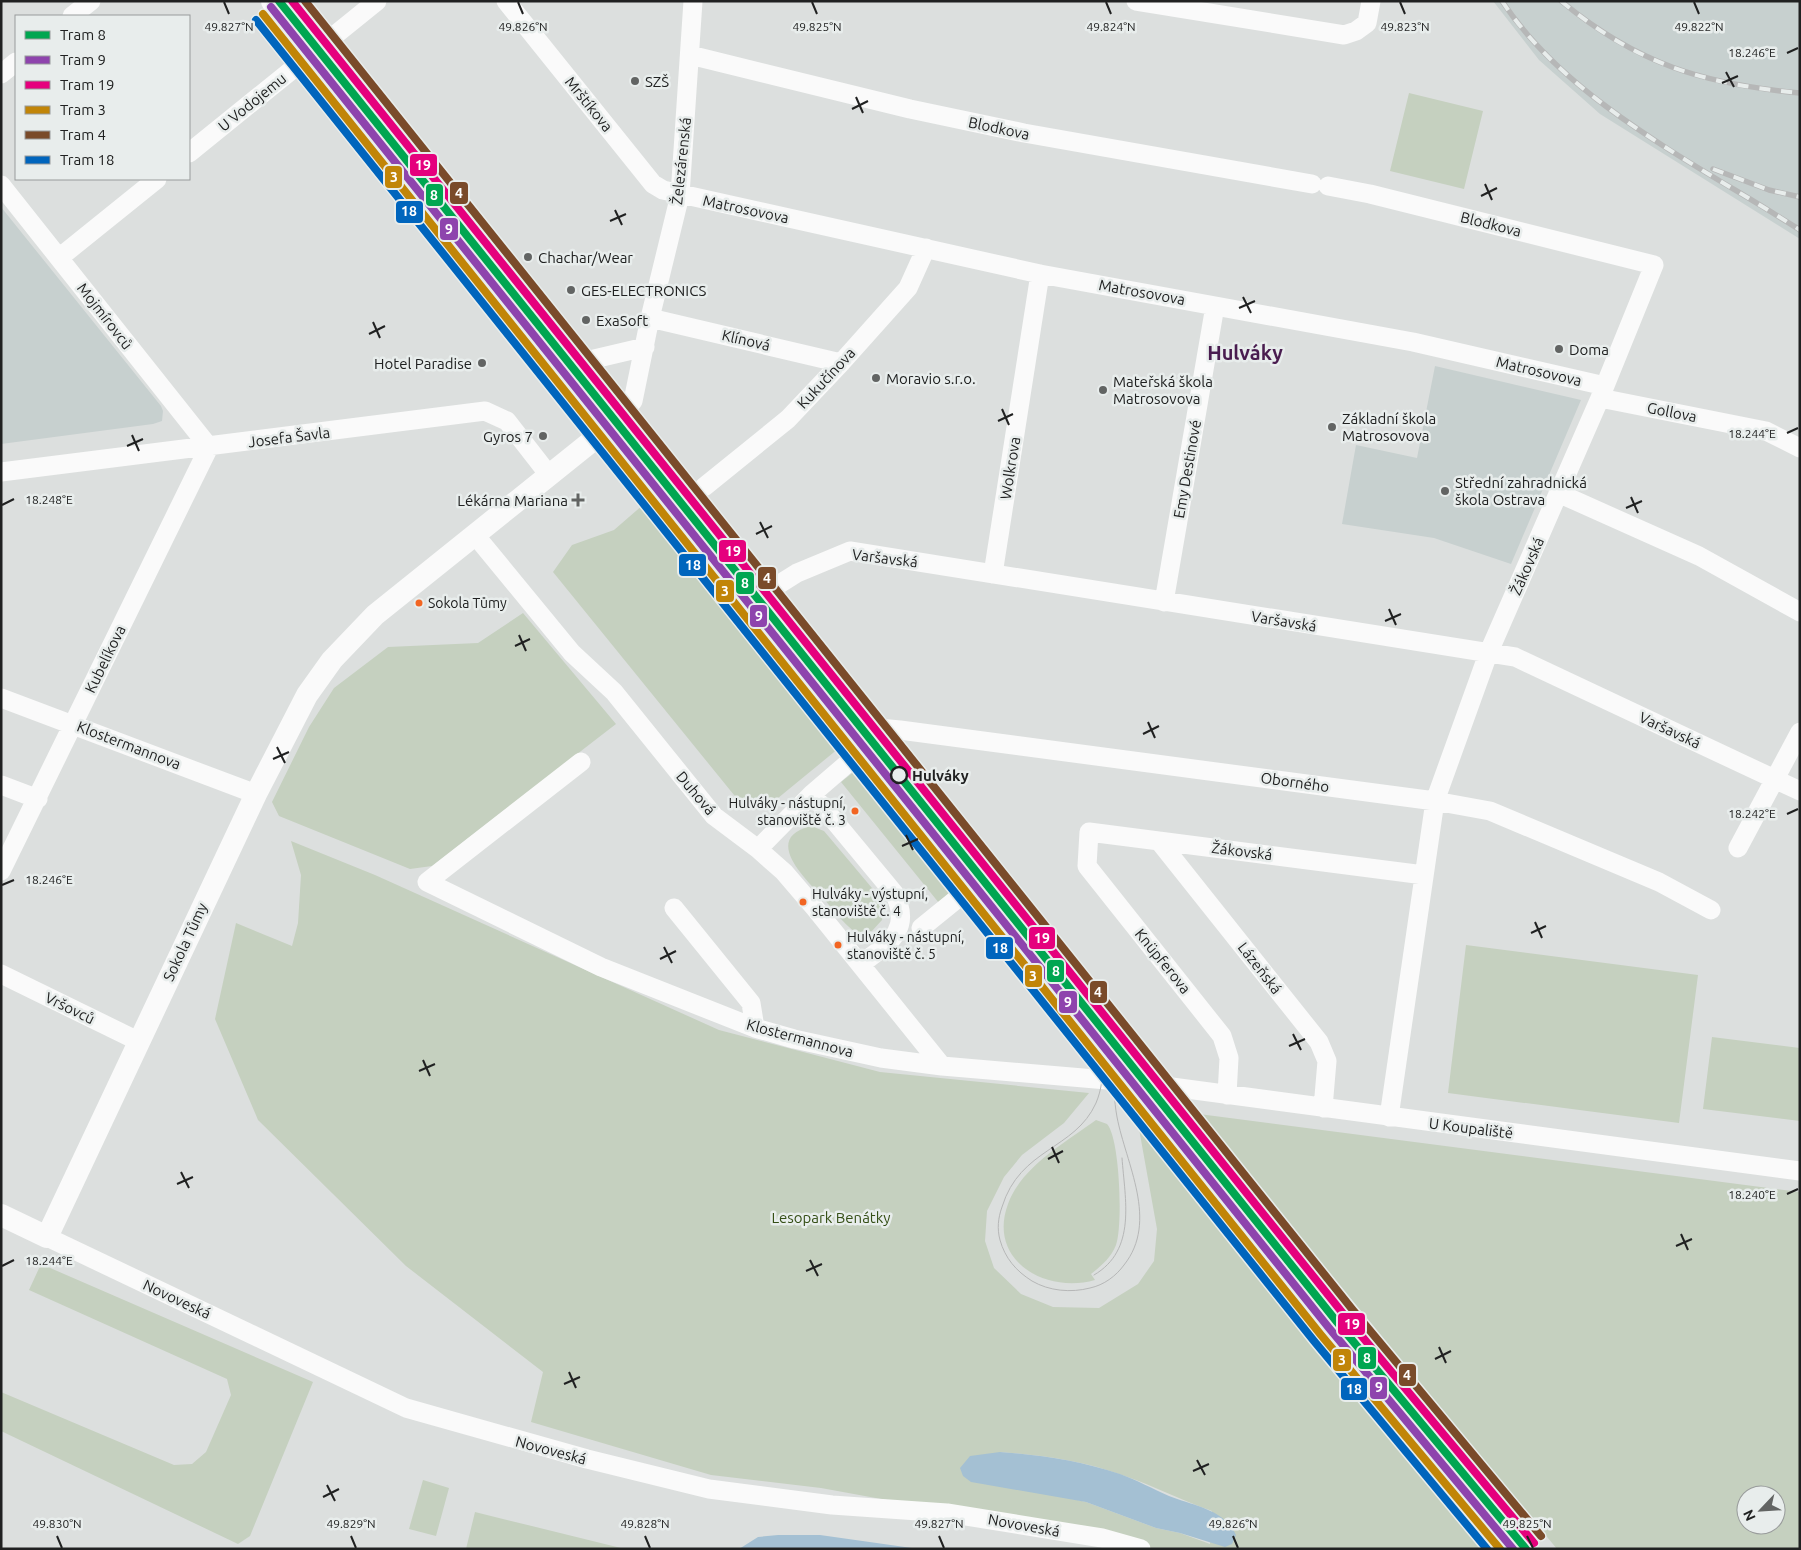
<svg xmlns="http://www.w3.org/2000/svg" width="1801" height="1550" viewBox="0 0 1801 1550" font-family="Ubuntu,sans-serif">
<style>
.built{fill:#c7d0cf}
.green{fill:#c5d0bf;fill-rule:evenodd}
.water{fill:#a4c0d3}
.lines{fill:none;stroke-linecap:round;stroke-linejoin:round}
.minor{stroke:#fafafa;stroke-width:19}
.tertiary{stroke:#fafafa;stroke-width:22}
.secondary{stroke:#fafafa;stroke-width:26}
.tram{stroke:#b6b7b7;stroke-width:1}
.rail-casing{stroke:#b6b7b7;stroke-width:5.5}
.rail{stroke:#e8edec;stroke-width:4;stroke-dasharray:11;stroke-linecap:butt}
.tram-1-casing{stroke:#e8edec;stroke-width:11}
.tram-2-casing{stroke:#e8edec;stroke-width:11}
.tram-3-casing{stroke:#e8edec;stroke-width:11}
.tram-4-casing{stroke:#e8edec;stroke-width:11}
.tram-5-casing{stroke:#e8edec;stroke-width:11}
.tram-6-casing{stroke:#e8edec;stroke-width:11}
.tram-1{stroke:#00a651;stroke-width:8}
.tram-2{stroke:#8e44ad;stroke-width:8}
.tram-3{stroke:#e5007d;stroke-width:8}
.tram-4{stroke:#c18508;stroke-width:8}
.tram-5{stroke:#7a4b2a;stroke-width:8}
.tram-6{stroke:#0065bd;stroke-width:8}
.ticks{fill:none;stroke:#202121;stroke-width:2}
.poi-dot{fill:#626463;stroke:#e8edec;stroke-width:2}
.bus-dot{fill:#f26522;stroke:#e8edec;stroke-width:2}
.stop-dot{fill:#e8edec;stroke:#202121;stroke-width:2.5}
.labels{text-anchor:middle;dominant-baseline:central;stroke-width:5;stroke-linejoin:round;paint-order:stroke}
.bus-label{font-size:14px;fill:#202121;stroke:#e8edec;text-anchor:start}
.poi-label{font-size:15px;fill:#202121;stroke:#e8edec;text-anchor:start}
.street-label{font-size:15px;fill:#202121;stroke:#e8edec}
.stop-label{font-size:15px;font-weight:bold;fill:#202121;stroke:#e8edec;text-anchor:start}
.park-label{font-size:15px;fill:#354f16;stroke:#e8edec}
.district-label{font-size:20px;font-weight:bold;fill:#491c4f;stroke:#e8edec}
.ticks-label{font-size:12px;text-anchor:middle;fill:#202121;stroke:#e8edec;stroke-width:5;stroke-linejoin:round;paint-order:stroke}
.line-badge{stroke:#e8edec;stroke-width:2}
.badge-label{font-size:14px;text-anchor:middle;font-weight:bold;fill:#fff}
</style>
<rect width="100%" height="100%" fill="#dcdfde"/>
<path class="built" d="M 1493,1 L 1800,1 L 1800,239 L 1600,114 L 1539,60 Z
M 1,207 L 161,406 L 163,411 L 162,421 L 153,424 L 1,444 Z
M 1435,366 L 1581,400 L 1511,564 L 1434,538 L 1342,524 L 1356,445 L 1417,458 Z"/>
<path class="green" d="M 1409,93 L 1483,111 L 1464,189 L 1390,171 Z
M 644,504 L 839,748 L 772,803 L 761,809 L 749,810 L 734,795 L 553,572 L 572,545 L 614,530 Z
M 523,613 L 616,724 L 432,866 L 410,869 L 279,816 L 272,802 L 309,727 L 334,688 L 388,647 L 478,643 Z
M 861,766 L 957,886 L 939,903 L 841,782 Z
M 811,826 L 824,831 L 877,894 L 884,908 L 882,920 L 872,931 L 856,933 C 841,921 834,910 821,896 C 803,876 763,838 811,826 Z
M 291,841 L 375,875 L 719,1030 L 880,1072 L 1089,1093 L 1064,1123 L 1022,1155 L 1004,1177 L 987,1211 L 985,1241 L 994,1268 L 1021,1294 L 1053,1307 L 1099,1308 L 1138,1284 L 1154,1261 L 1157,1229 L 1136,1112 L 1306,1329 L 1494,1549 L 1140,1549 L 1106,1540 L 821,1488 L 711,1475 L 531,1422 L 543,1372 L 406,1266 L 258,1120 L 215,1019 L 236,923 L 292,946 L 298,923 L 301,875 ZM 1000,1452 C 1041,1455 1083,1461 1122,1475 C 1152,1485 1181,1500 1212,1511 L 1210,1544 L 1180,1533 L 1156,1528 L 1086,1502 L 1060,1496 Z
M 1466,945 L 1698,975 L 1679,1123 L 1448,1093 Z
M 1712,1037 L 1800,1048 L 1800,1121 L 1703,1109 Z
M 1199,1114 L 1800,1192 L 1800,1549 L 1557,1549 ZM 1746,1495 L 1776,1495 L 1776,1525 L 1746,1525 Z
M 1096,1120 L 1107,1124 C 1120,1138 1123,1226 1116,1245 C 1111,1258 1101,1266 1091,1274 L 1095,1280 C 1046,1294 987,1261 1008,1204 C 1021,1167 1066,1142 1096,1120 Z
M 41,1264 L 313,1382 L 250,1536 L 238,1544 L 1,1431 L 1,1392 L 174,1465 L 192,1464 L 206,1452 L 231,1395 L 227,1379 L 29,1290 Z
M 423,1480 L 449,1488 L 436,1536 L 409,1529 Z
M 475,1512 L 625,1549 L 466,1549 Z"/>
<path class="water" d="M 1000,1452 C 1041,1455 1081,1461 1120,1474 C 1137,1480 1153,1489 1169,1496 C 1194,1506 1224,1509 1236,1535 L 1232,1544 L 1225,1547 L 1180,1533 L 1156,1528 L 1086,1502 L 971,1482 L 963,1476 L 960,1468 L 970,1456 Z
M 778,1535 L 820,1535 L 919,1549 L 739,1549 L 758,1537 Z"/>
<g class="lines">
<path class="minor" d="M 506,1 L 653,184 L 663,190 L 1040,274 L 1413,342 L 1605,386
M 1136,1 L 1344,35 L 1356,31 L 1367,23 L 1371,1
M 72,16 L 91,1
M 690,55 L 910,109 L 1024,133 L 1312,184
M 1,74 L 16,62
M 189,153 L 377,1
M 1,185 L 209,447 L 1,871
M 1328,186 L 1370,194 L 1654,265 L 1600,398 L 1488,654 L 1435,801 L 1389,1117
M 59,258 L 157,179
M 650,318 L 841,363
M 571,370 L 594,359 L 645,347
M 1600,398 L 1766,431 L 1800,448
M 613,424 L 633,401 L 650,318 L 680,195 L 693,1
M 1,472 L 485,411 L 507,421 L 549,475
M 704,487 L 788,419 L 841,363 L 908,288 L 926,248
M 1558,493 L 1699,556 L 1800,612
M 475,535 L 572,653 L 614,692 L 714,816 L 758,849 L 784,872 L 814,907 L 942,1066
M 993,574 L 1040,274
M 754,600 L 797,573 L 850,551 L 1515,657 L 1800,791
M 1164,602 L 1215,306
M 1,698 L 256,794
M 859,731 L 879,728 L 900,730 L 1435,801 L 1490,811 L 1659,882 L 1711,910
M 581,762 L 427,882 L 601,967 L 755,1028 L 794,1039 L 881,1058 L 942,1066 L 1142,1083 L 1800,1171
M 1,785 L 38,799
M 812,794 L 894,893 C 913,930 888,944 861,964
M 1159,841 L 1319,1042 L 1327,1061 L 1323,1108
M 1738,848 L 1800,732
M 758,849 L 812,794 L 870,744
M 674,908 L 751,1003 L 755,1028
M 921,928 L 979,881
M 1,974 L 138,1041
M 1227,1095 L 1229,1058 L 1222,1036 L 1087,866 L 1089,832 L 1424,875
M 47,1237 L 406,1408 L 587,1459 L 709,1489 L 832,1505 L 947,1513 L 1102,1538 L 1141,1549"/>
<path class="tertiary" d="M 1,1215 L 47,1237 L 256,794 L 307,695 L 332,660 L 375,615 L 613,424"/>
<path class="secondary" d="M 274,1 L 1254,1224 L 1418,1427 L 1521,1549"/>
<path class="tram" d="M 1089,1023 C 1103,1047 1107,1077 1096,1103 C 1075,1150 1020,1148 1002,1207 C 998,1218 997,1229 1000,1240 C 1005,1258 1016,1271 1032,1281 C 1049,1291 1071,1293 1090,1288 C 1104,1285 1116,1276 1124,1265 C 1159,1221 1126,1164 1117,1117 C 1111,1084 1116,1051 1097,1022
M 1094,1275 C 1137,1250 1125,1200 1122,1158"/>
<g class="rail-casing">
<path id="rail" d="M 1502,1 C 1569,103 1699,165 1800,230
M 1561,1 C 1637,64 1703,84 1800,93
M 1713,169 L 1769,190 L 1800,197"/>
</g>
<use href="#rail" class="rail"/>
<g class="tram-1-casing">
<path id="tram-1" d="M 279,1 L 1337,1322 L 1526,1549"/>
</g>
<g class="tram-2-casing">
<path id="tram-2" d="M 271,7 L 1329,1328 L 1513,1549"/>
</g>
<g class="tram-3-casing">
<path id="tram-3" d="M 292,1 L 1345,1316 L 1534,1543"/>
</g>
<g class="tram-4-casing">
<path id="tram-4" d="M 263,14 L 1321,1335 L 1500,1549"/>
</g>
<g class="tram-5-casing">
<path id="tram-5" d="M 305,1 L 1352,1309 L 1541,1536"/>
</g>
<g class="tram-6-casing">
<path id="tram-6" d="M 256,20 L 1314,1341 L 1487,1549"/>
</g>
<use href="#tram-1" class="tram-1"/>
<use href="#tram-2" class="tram-2"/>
<use href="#tram-3" class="tram-3"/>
<use href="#tram-4" class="tram-4"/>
<use href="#tram-5" class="tram-5"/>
<use href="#tram-6" class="tram-6"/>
</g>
<path class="ticks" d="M 224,2 L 229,14M 518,2 L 523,14M 812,2 L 817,14M 1106,2 L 1111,14M 1400,2 L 1405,14M 1694,2 L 1699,14M 1787,53 L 1798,48M 1726,72 L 1734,87M 1722,83 L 1738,76M 856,97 L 863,113M 852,109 L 868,101M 1485,184 L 1492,200M 1481,196 L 1497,188M 615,210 L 622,225M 610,221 L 626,214M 1243,297 L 1251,313M 1239,308 L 1255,301M 373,322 L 380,338M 369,334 L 385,326M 1002,409 L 1009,425M 998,421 L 1013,414M 1787,433 L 1798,428M 132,435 L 139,451M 127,446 L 143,439M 1631,497 L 1638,513M 2,505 L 14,499M 1626,508 L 1642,501M 760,522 L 768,538M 756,534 L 772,526M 1389,609 L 1396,625M 1385,621 L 1401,614M 519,635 L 526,651M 515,646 L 530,639M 1148,722 L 1155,738M 1143,734 L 1159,726M 277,747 L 285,763M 273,759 L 289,752M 1787,814 L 1798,809M 906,835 L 913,850M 902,846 L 918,839M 2,885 L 14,880M 1535,922 L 1542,938M 1531,933 L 1546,926M 664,947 L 672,963M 660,959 L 676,951M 1293,1034 L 1301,1050M 1289,1046 L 1305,1039M 423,1060 L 430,1076M 419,1071 L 435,1064M 1052,1147 L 1059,1163M 1048,1159 L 1063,1151M 181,1172 L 189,1188M 177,1184 L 193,1177M 1787,1194 L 1798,1189M 1681,1234 L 1688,1250M 1676,1246 L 1692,1239M 810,1260 L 818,1276M 2,1266 L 14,1260M 806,1271 L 822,1264M 1439,1347 L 1446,1363M 1435,1359 L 1451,1351M 569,1372 L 576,1388M 564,1384 L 580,1377M 1197,1460 L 1205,1475M 1193,1471 L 1209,1464M 327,1485 L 335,1501M 323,1497 L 339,1489M 57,1536 L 62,1548M 351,1536 L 356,1548M 645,1536 L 650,1548M 939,1536 L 944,1548M 1233,1536 L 1238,1548M 1527,1536 L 1533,1548"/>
<g class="poi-dot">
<circle cx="635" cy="81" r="5"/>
<circle cx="528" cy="257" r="5"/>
<circle cx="571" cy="290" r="5"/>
<circle cx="586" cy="320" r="5"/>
<circle cx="1559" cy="349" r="5"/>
<circle cx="482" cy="363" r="5"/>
<circle cx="876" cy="378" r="5"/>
<circle cx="1103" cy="390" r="5"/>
<circle cx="1332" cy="427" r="5"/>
<circle cx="543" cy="436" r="5"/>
<circle cx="1445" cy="491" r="5"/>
<path d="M575.5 492.5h5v5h5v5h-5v5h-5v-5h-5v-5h5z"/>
</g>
<g class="bus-dot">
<circle cx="419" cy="603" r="4.5"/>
<circle cx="855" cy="811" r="4.5"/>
<circle cx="803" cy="902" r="4.5"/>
<circle cx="838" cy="945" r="4.5"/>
</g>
<circle class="stop-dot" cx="899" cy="775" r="8"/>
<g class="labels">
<g class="bus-label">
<text x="428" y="603">Sokola Tůmy</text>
<text x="846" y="803" text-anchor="end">Hulváky - nástupní,<tspan x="846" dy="17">stanoviště č. 3</tspan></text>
<text x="812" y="894">Hulváky - výstupní,<tspan x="812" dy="17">stanoviště č. 4</tspan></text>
<text x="847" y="937">Hulváky - nástupní,<tspan x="847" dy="17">stanoviště č. 5</tspan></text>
</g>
<g class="poi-label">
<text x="645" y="81">SZŠ</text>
<text x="538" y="257">Chachar/Wear</text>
<text x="581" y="290">GES-ELECTRONICS</text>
<text x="596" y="320">ExaSoft</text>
<text x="1569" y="349">Doma</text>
<text x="472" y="363" text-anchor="end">Hotel Paradise</text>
<text x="886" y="378">Moravio s.r.o.</text>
<text x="1113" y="381">Mateřská škola<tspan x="1113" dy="17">Matrosovova</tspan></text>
<text x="1342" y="418">Základní škola<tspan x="1342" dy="17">Matrosovova</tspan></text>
<text x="533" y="436" text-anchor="end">Gyros 7</text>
<text x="1455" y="482">Střední zahradnická<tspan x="1455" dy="17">škola Ostrava</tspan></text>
<text x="568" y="500" text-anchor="end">Lékárna Mariana</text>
</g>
<g class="street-label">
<text transform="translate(252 102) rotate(-39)">U Vodojemu</text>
<text transform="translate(589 104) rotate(51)">Mrštíkova</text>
<text transform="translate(999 128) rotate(12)">Blodkova</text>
<text transform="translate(681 161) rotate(-84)">Železárenská</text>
<text transform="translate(746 209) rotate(12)">Matrosovova</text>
<text transform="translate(1491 224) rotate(14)">Blodkova</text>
<text transform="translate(1142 292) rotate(10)">Matrosovova</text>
<text transform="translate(105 316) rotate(52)">Mojmírovců</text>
<text transform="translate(746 340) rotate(13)">Klínová</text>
<text transform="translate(1539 371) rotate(13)">Matrosovova</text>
<text transform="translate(826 378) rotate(-47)">Kukučínova</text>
<text transform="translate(1672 412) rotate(11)">Gollova</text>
<text transform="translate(289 437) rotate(-7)">Josefa Šavla</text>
<text transform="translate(1010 468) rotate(-81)">Wolkrova</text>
<text transform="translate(1187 469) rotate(-80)">Emy Destinové</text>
<text transform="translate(885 558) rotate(7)">Varšavská</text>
<text transform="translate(1527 566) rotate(-66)">Žákovská</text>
<text transform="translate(1284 621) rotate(9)">Varšavská</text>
<text transform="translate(105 659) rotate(-64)">Kubelíkova</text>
<text transform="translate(1670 730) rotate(25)">Varšavská</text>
<text transform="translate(129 745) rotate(21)">Klostermannova</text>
<text transform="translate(1295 782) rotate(8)">Oborného</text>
<text transform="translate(696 793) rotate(50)">Duhová</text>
<text transform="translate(1242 851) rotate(7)">Žákovská</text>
<text transform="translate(185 942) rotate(-65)">Sokola Tůmy</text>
<text transform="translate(1163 961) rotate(51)">Knüpferova</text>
<text transform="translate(1260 968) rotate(52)">Lázeňská</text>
<text transform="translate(70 1008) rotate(26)">Vršovců</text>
<text transform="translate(800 1038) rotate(15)">Klostermannova</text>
<text transform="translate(1471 1128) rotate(7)">U Koupaliště</text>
<text transform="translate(177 1299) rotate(25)">Novoveská</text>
<text transform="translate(551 1450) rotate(15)">Novoveská</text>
<text transform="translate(1024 1525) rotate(10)">Novoveská</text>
</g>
<g class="stop-label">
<text x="912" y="775">Hulváky</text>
</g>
<g class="park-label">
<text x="831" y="1217">Lesopark Benátky</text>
</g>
<g class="district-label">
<text x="1245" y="352">Hulváky</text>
</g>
</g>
<g class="ticks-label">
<text x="817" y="31">49.825°N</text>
<text x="1405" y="31">49.823°N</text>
<text x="1699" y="31">49.822°N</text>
<text x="229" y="31">49.827°N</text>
<text x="523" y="31">49.826°N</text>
<text x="1111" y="31">49.824°N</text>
<text x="1752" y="57">18.246°E</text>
<text x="1752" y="438">18.244°E</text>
<text x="49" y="504">18.248°E</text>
<text x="1752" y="818">18.242°E</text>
<text x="49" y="884">18.246°E</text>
<text x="1752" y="1199">18.240°E</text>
<text x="49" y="1265">18.244°E</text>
<text x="57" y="1528">49.830°N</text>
<text x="351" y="1528">49.829°N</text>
<text x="645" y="1528">49.828°N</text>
<text x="939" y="1528">49.827°N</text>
<text x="1233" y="1528">49.826°N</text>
<text x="1527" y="1528">49.825°N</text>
</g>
<g class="line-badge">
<rect x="409" y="153" width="29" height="24" rx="5" fill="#e5007d"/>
<rect x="384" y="165" width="19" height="24" rx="5" fill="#c18508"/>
<rect x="449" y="181" width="20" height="24" rx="5" fill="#7a4b2a"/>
<rect x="425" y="183" width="19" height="24" rx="5" fill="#00a651"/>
<rect x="395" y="200" width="29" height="24" rx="5" fill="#0065bd"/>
<rect x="439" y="217" width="20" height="24" rx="5" fill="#8e44ad"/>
<rect x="718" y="539" width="29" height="24" rx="5" fill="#e5007d"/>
<rect x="678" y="553" width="29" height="24" rx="5" fill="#0065bd"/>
<rect x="757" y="566" width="20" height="24" rx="5" fill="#7a4b2a"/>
<rect x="735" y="571" width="20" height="24" rx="5" fill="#00a651"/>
<rect x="715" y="579" width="20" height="24" rx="5" fill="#c18508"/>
<rect x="749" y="604" width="19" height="24" rx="5" fill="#8e44ad"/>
<rect x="1028" y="926" width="28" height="24" rx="5" fill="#e5007d"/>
<rect x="985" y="936" width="29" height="24" rx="5" fill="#0065bd"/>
<rect x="1046" y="959" width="19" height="24" rx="5" fill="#00a651"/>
<rect x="1024" y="964" width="19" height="24" rx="5" fill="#c18508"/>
<rect x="1089" y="980" width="19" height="24" rx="5" fill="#7a4b2a"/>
<rect x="1058" y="990" width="20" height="24" rx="5" fill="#8e44ad"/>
<rect x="1337" y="1312" width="29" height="24" rx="5" fill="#e5007d"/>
<rect x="1357" y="1346" width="20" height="24" rx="5" fill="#00a651"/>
<rect x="1332" y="1348" width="20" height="24" rx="5" fill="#c18508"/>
<rect x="1398" y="1363" width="19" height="24" rx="5" fill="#7a4b2a"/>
<rect x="1369" y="1376" width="19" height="24" rx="5" fill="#8e44ad"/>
<rect x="1340" y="1377" width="28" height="24" rx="5" fill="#0065bd"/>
</g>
<g class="badge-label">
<text x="423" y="170">19</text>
<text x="394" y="182">3</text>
<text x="459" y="198">4</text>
<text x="434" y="200">8</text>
<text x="409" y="216">18</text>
<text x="449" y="234">9</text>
<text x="733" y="556">19</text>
<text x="693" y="570">18</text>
<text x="767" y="583">4</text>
<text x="745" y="588">8</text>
<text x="725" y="596">3</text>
<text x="759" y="621">9</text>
<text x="1042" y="943">19</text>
<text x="1000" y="953">18</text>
<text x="1056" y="976">8</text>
<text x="1033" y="981">3</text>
<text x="1098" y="997">4</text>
<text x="1068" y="1007">9</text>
<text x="1352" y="1329">19</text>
<text x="1367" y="1363">8</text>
<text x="1342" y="1365">3</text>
<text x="1407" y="1380">4</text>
<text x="1379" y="1392">9</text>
<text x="1354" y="1394">18</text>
</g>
<rect width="1801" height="1550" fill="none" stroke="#202121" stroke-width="5"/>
<rect x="15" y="15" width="175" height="165" fill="#e8edec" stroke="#989b9b"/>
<rect x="25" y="31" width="25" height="8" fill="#00a651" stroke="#989b9b"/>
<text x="60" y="40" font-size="15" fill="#202121">Tram 8</text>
<rect x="25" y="56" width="25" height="8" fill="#8e44ad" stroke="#989b9b"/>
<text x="60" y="65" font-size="15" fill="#202121">Tram 9</text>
<rect x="25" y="81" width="25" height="8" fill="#e5007d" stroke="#989b9b"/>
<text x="60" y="90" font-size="15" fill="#202121">Tram 19</text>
<rect x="25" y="106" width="25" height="8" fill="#c18508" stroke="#989b9b"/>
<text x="60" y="115" font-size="15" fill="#202121">Tram 3</text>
<rect x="25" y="131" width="25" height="8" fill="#7a4b2a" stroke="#989b9b"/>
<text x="60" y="140" font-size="15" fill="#202121">Tram 4</text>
<rect x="25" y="156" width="25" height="8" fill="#0065bd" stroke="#989b9b"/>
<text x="60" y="165" font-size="15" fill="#202121">Tram 18</text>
<g transform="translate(1761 1510) rotate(245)"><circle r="24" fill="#e8edec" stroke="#989b9b"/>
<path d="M0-4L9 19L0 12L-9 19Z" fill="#626463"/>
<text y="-8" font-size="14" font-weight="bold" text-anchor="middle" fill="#202121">N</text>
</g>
</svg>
